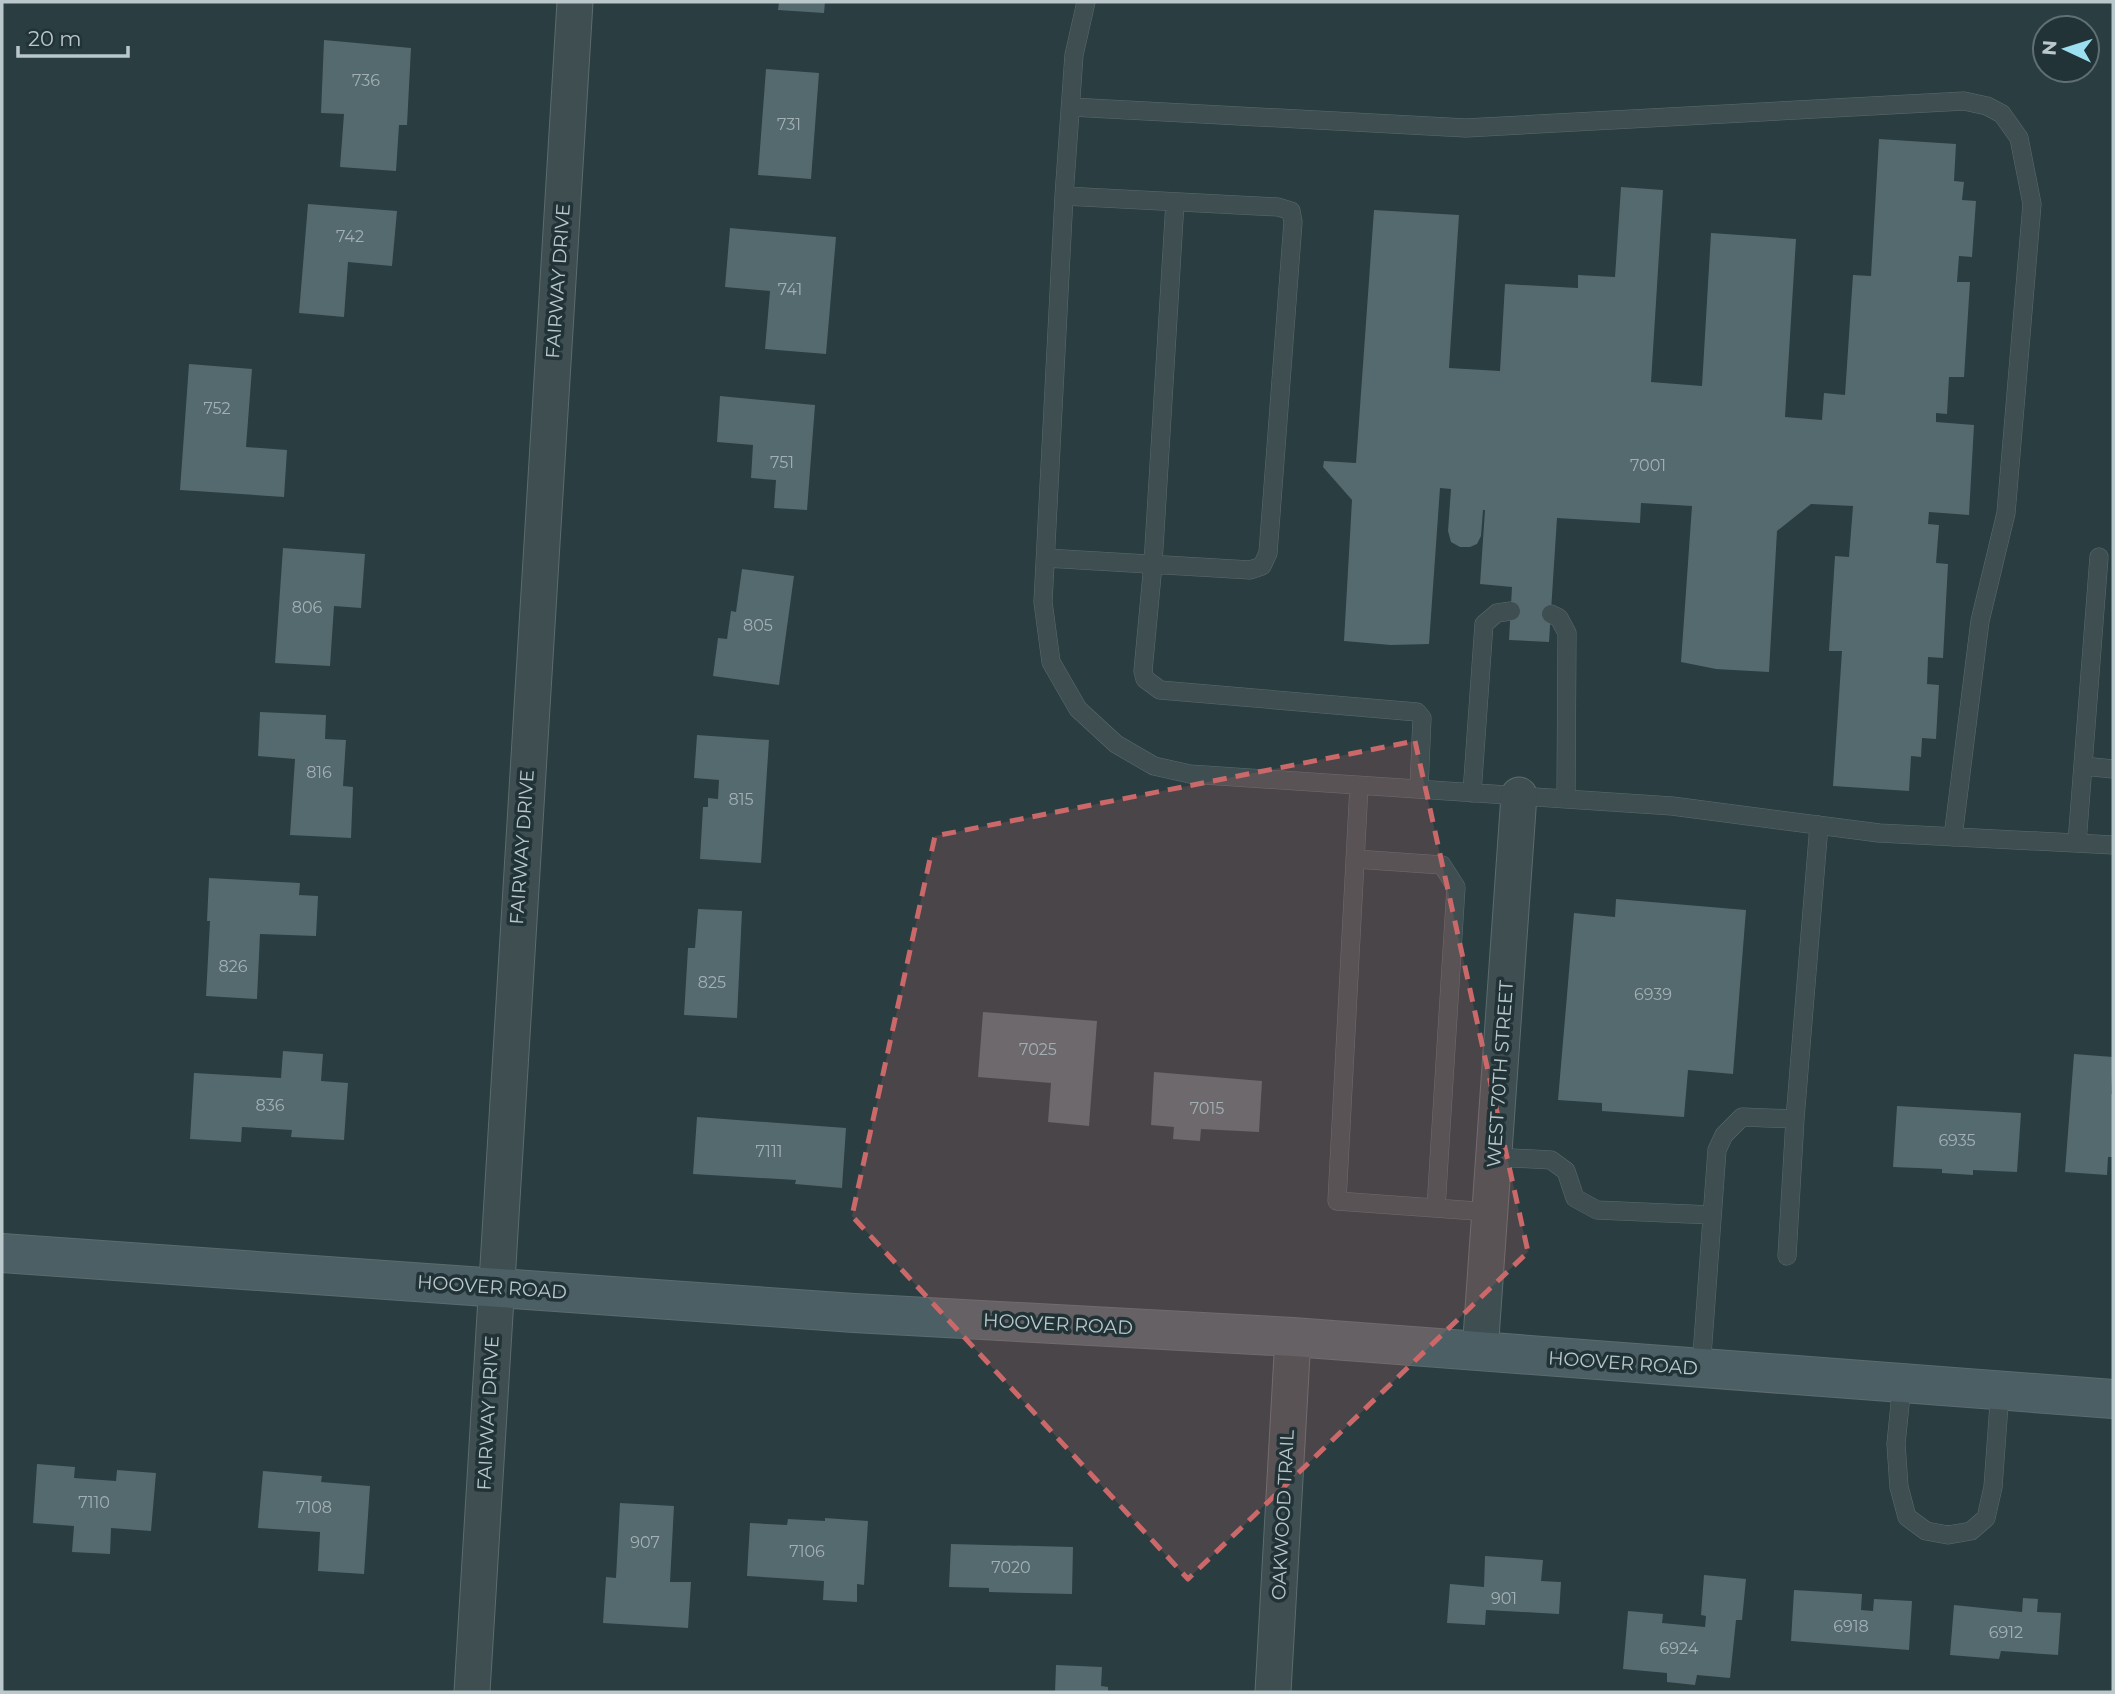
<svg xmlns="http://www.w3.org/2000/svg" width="2115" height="1694" viewBox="0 0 2115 1694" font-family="Montserrat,sans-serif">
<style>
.building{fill:#556a6e}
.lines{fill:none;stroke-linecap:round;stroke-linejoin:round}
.lane-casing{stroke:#5c6b6e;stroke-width:19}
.street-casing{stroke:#5c6b6e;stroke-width:37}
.secondary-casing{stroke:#5c6b6e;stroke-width:40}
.lane{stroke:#3e4e51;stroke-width:18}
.street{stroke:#3e4e51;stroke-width:35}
.secondary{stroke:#4c5f64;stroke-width:38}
.marked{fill:#cb6869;fill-opacity:0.2;stroke:#cb6869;stroke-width:5;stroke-dasharray:14 9;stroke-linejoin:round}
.labels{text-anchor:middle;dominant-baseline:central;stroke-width:7;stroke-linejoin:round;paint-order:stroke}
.number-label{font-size:16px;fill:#a2b0b4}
.street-label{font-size:19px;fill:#bbc8cb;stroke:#223337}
</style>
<rect width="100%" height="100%" fill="#2a3d41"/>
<path class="building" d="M 779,2 L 825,2 L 824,13 L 778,10 Z
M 324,40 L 411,48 L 407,125 L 399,125 L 396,171 L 340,167 L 344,114 L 321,113 Z
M 766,69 L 819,73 L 811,179 L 758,175 Z
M 1879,139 L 1956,144 L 1954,181 L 1964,182 L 1962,200 L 1976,201 L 1972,257 L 1959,256 L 1957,282 L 1970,282 L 1964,377 L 1949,377 L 1947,414 L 1936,413 L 1936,422 L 1974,425 L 1969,515 L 1929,512 L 1928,524 L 1939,525 L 1936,563 L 1948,564 L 1943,658 L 1928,657 L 1927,684 L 1939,685 L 1936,739 L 1922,738 L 1921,757 L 1911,756 L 1909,791 L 1833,786 L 1842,651 L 1829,651 L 1835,556 L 1849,557 L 1853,506 L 1811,504 L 1777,531 L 1769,672 L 1716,669 L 1681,662 L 1692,506 L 1641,503 L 1640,523 L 1557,518 L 1549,642 L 1509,640 L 1512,587 L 1480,584 L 1485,510 L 1483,510 L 1481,536 L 1477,544 L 1470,547 L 1460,547 L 1451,542 L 1448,531 L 1451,489 L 1440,488 L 1429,644 L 1391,645 L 1344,641 L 1352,500 L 1323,467 L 1324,461 L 1356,463 L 1374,210 L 1459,215 L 1449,368 L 1500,371 L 1505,284 L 1578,288 L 1578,275 L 1615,277 L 1621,187 L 1663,190 L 1651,382 L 1702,386 L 1711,233 L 1796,239 L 1785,417 L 1822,420 L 1824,393 L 1845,395 L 1853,275 L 1871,276 Z
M 308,204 L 397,211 L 392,266 L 348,262 L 344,317 L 299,313 Z
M 730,228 L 836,237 L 826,354 L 765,349 L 770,291 L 725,287 Z
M 189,364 L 252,369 L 246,447 L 287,450 L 284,497 L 180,490 Z
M 720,396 L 815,405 L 807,510 L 774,508 L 776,480 L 751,478 L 753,445 L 717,442 Z
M 283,548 L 365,554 L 361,608 L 334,606 L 330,666 L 275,663 Z
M 742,569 L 794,576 L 779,685 L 713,676 L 718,638 L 727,639 L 731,611 L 736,612 Z
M 260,712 L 326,715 L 325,739 L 346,740 L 343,786 L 353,787 L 351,838 L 290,835 L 295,759 L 258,756 Z
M 697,735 L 769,740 L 761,863 L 700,859 L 703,807 L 708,807 L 708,798 L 718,799 L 719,780 L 694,778 Z
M 209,878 L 300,883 L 299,895 L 318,896 L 316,936 L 260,934 L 257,999 L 206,996 L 210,921 L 207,921 Z
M 1616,899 L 1746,910 L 1733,1074 L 1688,1070 L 1684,1117 L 1602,1111 L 1602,1103 L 1558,1100 L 1574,913 L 1615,917 Z
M 698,909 L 742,911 L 737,1018 L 684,1015 L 688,948 L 695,948 Z
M 983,1012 L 1097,1021 L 1089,1126 L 1048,1122 L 1051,1083 L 978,1077 Z
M 283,1051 L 323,1054 L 321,1081 L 348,1083 L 344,1140 L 291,1137 L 292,1130 L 242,1127 L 241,1142 L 190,1139 L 194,1073 L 281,1078 Z
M 2074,1054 L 2113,1057 L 2111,1094 L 2113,1094 L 2113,1157 L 2108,1157 L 2107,1175 L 2065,1172 Z
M 1154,1072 L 1262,1081 L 1259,1132 L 1201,1129 L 1200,1141 L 1173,1139 L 1174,1127 L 1151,1125 Z
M 1897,1106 L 2021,1113 L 2017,1172 L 1973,1170 L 1973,1175 L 1942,1173 L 1942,1169 L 1893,1167 Z
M 697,1117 L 846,1128 L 842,1188 L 795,1184 L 796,1180 L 693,1174 Z
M 37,1464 L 75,1467 L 74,1478 L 116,1481 L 117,1470 L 156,1473 L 151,1531 L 111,1528 L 110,1554 L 72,1552 L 74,1526 L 33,1523 Z
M 263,1471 L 322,1476 L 321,1482 L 370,1486 L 364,1574 L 318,1571 L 320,1532 L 258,1528 Z
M 620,1503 L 674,1506 L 670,1582 L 691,1582 L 688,1628 L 603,1623 L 606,1577 L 616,1578 Z
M 825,1518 L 868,1521 L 864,1585 L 857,1584 L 857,1602 L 823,1600 L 824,1581 L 747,1576 L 750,1523 L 787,1525 L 788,1519 L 825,1521 Z
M 951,1544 L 1073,1547 L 1072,1594 L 989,1592 L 989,1588 L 949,1587 Z
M 1485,1556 L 1543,1560 L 1541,1581 L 1561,1582 L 1559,1614 L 1486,1610 L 1485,1625 L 1447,1623 L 1450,1584 L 1484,1587 Z
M 1704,1575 L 1746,1579 L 1742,1620 L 1736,1620 L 1730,1678 L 1697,1675 L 1695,1685 L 1667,1682 L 1667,1673 L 1623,1669 L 1628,1611 L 1663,1614 L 1662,1623 L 1705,1627 L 1706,1616 L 1701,1615 Z
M 1794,1590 L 1862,1594 L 1861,1610 L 1873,1611 L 1874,1599 L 1912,1601 L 1909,1650 L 1791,1641 Z
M 2023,1598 L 2038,1599 L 2037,1612 L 2061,1613 L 2058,1655 L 2001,1651 L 1999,1659 L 1950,1655 L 1954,1605 L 2022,1612 Z
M 1056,1665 L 1102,1667 L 1101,1686 L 1108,1687 L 1108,1692 L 1055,1692 Z"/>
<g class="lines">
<g class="lane-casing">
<path id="lane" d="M 1086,2 L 1074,55 L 1064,196 L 1043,602 L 1051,662 L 1078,709 L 1116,744 L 1154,766 L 1190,774 L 1672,806 L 1879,833 L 2113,845
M 1071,107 L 1466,128 L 1964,101 L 1987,106 L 2002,114 L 2019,138 L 2032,204 L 2006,513 L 1980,621 L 1953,837
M 1175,202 L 1153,564 L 1143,671 L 1145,679 L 1160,690 L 1417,712 L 1422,718 L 1419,789
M 1046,558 L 1250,570 L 1262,566 L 1268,553 L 1293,222 L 1291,211 L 1278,207 L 1064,196
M 1551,614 L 1559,618 L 1567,633 L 1566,799
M 2083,766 L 2113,769
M 1359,786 L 1337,1201 L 1490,1212
M 1472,793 L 1484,624 L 1497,613 L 1511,611
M 2077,843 L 2099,557
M 1355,859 L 1442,865 L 1456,887 L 1436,1208
M 1494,1157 L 1551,1160 L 1566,1171 L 1575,1198 L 1597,1210 L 1712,1215
M 1787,1256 L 1795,1119 L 1819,825
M 1701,1369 L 1717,1150 L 1724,1135 L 1742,1117 L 1795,1119
M 1902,1384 L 1896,1444 L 1899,1487 L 1907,1517 L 1926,1531 L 1948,1535 L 1971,1531 L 1986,1518 L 1993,1487 L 2000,1391"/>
</g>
<g class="street-casing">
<path id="street" d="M 1480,1352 L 1519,795
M 472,1692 L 575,2
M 1273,1692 L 1293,1337"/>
</g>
<g class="secondary-casing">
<path id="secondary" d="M 2,1253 L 854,1313 L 1293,1337 L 2113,1399"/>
</g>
<use href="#lane" class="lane"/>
<use href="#street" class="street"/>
<use href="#secondary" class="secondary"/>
</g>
<path class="marked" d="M 1415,741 L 1528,1252 L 1188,1579 L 852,1216 L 935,836 Z"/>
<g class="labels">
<g class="number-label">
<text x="366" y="80">736</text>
<text x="789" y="124">731</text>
<text x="350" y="236">742</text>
<text x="790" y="289">741</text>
<text x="217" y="408">752</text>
<text x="782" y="462">751</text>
<text x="1648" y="465">7001</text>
<text x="307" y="607">806</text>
<text x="758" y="625">805</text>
<text x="319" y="772">816</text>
<text x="741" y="799">815</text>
<text x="233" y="966">826</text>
<text x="712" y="982">825</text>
<text x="1653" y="994">6939</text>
<text x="1038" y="1049">7025</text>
<text x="270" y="1105">836</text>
<text x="1207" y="1108">7015</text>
<text x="1957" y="1140">6935</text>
<text x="769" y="1151">7111</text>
<text x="94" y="1502">7110</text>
<text x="314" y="1507">7108</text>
<text x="645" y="1542">907</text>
<text x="807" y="1551">7106</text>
<text x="1011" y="1567">7020</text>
<text x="1504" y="1598">901</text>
<text x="1851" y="1626">6918</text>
<text x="2006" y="1632">6912</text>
<text x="1679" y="1648">6924</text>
</g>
<g class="street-label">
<text transform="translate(558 281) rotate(-86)">FAIRWAY DRIVE</text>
<text transform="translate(522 847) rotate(-86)">FAIRWAY DRIVE</text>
<text transform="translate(1500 1074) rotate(-86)">WEST 70TH STREET</text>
<text transform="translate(492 1287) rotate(4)">HOOVER ROAD</text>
<text transform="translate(1058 1324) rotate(3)">HOOVER ROAD</text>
<text transform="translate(1623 1363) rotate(4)">HOOVER ROAD</text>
<text transform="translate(488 1413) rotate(-87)">FAIRWAY DRIVE</text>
<text transform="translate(1283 1515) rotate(-87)">OAKWOOD TRAIL</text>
</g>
</g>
<rect width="2115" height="1694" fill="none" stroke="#bbc8cb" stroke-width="7"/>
<g transform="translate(2066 49) rotate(274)"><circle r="33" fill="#223337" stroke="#5f6f72" stroke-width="2"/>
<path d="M0-5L12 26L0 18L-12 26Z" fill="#9bdff0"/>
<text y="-10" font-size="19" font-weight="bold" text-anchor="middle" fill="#bbc8cb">N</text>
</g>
<path d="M18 46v10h110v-10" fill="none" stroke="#bbc8cb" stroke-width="3.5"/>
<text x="28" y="46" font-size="21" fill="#bbc8cb" stroke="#223337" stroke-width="5" paint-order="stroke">20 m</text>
</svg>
